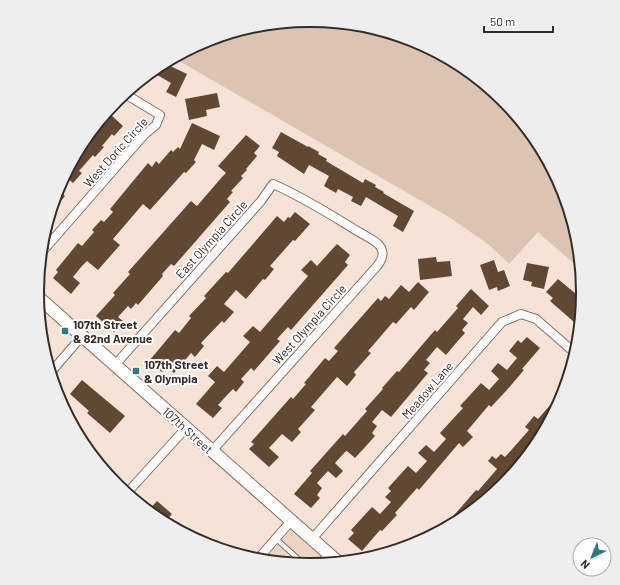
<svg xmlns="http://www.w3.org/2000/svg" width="620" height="585" viewBox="0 0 620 585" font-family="Barlow,sans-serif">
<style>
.built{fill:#ecd6c3}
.green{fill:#dbc4b2}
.building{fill:#614833}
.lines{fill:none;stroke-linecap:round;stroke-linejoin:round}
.lane-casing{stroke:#817267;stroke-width:6}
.street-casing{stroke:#817267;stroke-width:10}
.secondary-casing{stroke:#817267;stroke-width:14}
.lane{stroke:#fff;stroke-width:4}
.street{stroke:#fff;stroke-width:8}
.secondary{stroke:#fff;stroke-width:12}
.poi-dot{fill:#317981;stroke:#fff;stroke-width:1.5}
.labels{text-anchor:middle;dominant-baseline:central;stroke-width:4;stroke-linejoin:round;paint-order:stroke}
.street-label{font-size:12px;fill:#342d28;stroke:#fff}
.poi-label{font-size:12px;font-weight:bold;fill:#342d28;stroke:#fff;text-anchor:start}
.rim{fill:none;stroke:#342d28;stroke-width:2}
</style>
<rect width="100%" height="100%" fill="#f4e3d6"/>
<path class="built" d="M 293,528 L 331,563 L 310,565 L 264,560 Z"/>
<path class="green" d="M 310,20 L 363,25 L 414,41 L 462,66 L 503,100 L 537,141 L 562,188 L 577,240 L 580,269 L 538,232 L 509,264 L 488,244 L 449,217 L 174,58 L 206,41 L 257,25 Z"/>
<path class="building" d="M 164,63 L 187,74 L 176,97 L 166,92 L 171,83 L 152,72 Z
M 217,93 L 220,107 L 206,110 L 207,116 L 189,120 L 185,99 Z
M 111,115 L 123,126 L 114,136 L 112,134 L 102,146 L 104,147 L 95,157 L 93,155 L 79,171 L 82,173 L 73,183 L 65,176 L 84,141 L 103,117 L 107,120 Z
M 192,123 L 220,136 L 214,150 L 202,144 L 194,160 L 196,162 L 186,173 L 184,172 L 150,210 L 143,204 L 113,239 L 120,245 L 98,270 L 87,261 L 82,266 L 73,277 L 80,283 L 71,294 L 53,278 L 58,272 L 56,270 L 78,243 L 82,246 L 94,232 L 92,230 L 101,220 L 104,222 L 113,212 L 110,209 L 148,163 L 152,167 L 156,161 L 159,164 L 171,150 L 173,152 L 178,147 L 180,149 Z
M 281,132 L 308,147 L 308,146 L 319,152 L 318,154 L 327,159 L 326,161 L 363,183 L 365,179 L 376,185 L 375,187 L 384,192 L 383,193 L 414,211 L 403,232 L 393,226 L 398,216 L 366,197 L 361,206 L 351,201 L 353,197 L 338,189 L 336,193 L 324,186 L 329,176 L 309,165 L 304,174 L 277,156 L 279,152 L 272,148 Z
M 246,135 L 260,146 L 254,153 L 257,156 L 246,169 L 247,170 L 241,176 L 243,178 L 231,191 L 233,192 L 227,199 L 230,202 L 174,266 L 171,264 L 162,274 L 163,276 L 138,305 L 136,303 L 131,309 L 128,306 L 118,317 L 124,322 L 114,332 L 96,316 L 115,295 L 113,293 L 130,274 L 128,272 L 191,201 L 197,206 L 222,177 L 226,173 L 218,166 Z
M 58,189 L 65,196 L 51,213 Z
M 295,212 L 310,224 L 295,241 L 293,240 L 270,266 L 274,269 L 265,280 L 263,279 L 246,299 L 236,290 L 224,304 L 234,312 L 224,323 L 222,321 L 201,343 L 204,346 L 195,357 L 191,353 L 174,373 L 167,367 L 162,372 L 149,361 L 175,330 L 179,333 L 191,318 L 189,316 L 206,298 L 204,296 L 226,272 L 228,273 L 277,216 L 284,222 L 288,217 L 290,218 Z
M 337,244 L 350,255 L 345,262 L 348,265 L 291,330 L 288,327 L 277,339 L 280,341 L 254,371 L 251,368 L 241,379 L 244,382 L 236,392 L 233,389 L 228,394 L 218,405 L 222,408 L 213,418 L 196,404 L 215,382 L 208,376 L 217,366 L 224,372 L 250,342 L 243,336 L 253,326 L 260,332 L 308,276 L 301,270 L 311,260 L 317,266 Z
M 436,257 L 437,262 L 450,261 L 452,276 L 420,280 L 418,259 Z
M 494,260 L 498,272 L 504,270 L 510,286 L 498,291 L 497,287 L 489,290 L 480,265 Z
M 527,263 L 549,267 L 544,289 L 531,286 L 532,282 L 523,280 Z
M 558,279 L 582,299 L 580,321 L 577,319 L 574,322 L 550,301 L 553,298 L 546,292 Z
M 418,282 L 429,292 L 414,310 L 411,307 L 396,324 L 393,322 L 368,351 L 371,353 L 354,372 L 356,375 L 347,386 L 337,377 L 311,407 L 315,410 L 298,429 L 301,432 L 292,442 L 282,434 L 269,448 L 279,457 L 269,467 L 249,449 L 254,444 L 251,442 L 291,397 L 293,399 L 306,384 L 304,383 L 325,358 L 329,361 L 338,351 L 334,348 L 378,298 L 381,301 L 385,296 L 389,299 L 401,285 L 409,292 Z
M 471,289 L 489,306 L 481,315 L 473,307 L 463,319 L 468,323 L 462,330 L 465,333 L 456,343 L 446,355 L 437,347 L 426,360 L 430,363 L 424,370 L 428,373 L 391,417 L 382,410 L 372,422 L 377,426 L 372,433 L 375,436 L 366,446 L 355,458 L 347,451 L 345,452 L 335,463 L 343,471 L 336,478 L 328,471 L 317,483 L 322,488 L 317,495 L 320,498 L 311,508 L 294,494 L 312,473 L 310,471 L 343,434 L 345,436 L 367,411 L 365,409 L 383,389 L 382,388 L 397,371 L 399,372 L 435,330 L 437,332 L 458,308 L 456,306 Z
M 527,337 L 540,348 L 522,369 L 524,370 L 506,391 L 491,407 L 489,405 L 467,431 L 473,437 L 463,447 L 459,443 L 419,490 L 417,488 L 395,513 L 397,515 L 382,531 L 380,530 L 362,551 L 348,539 L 354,533 L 351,530 L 372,507 L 380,514 L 391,502 L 385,497 L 391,491 L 388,488 L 408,466 L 416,473 L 427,461 L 418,453 L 426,445 L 434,452 L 446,439 L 440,433 L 463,408 L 460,406 L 481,383 L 489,390 L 499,379 L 491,371 L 498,363 L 507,370 L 517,358 L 509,351 L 518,340 L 521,343 Z
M 82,380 L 125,416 L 110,433 L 87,413 L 89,411 L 70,394 Z
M 559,395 L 562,397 L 536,444 L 530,452 L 529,450 L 519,461 L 521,463 L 503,485 L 461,519 L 442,529 L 476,490 L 478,491 L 497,469 L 488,461 L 492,456 L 496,459 L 501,454 L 505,457 L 529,430 L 525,427 L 534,416 L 538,419 Z
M 157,501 L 172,514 L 165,522 L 148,511 Z"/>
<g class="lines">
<g class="lane-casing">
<path id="lane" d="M 275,538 L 305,565
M 317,564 L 327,554"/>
</g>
<g class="street-casing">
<path id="street" d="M 42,252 L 144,135 L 156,125 L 160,115 L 125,94
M 115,365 L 261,201 L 273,184 C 303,197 331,215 359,232 C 365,236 375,240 379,245 C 385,252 383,258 378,265 L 212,451
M 51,372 L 82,336
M 127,493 L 186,428
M 312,539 L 502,322 L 521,314 L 536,319 L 575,353
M 257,560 L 291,521"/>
</g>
<g class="secondary-casing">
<path id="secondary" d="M 38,297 L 338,562"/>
</g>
<use href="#lane" class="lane"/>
<use href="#street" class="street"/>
<use href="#secondary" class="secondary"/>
</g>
<g class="poi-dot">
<rect x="61" y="327" width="8" height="8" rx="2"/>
<rect x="132" y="367" width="8" height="8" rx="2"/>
</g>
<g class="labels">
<g class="street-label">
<text transform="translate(115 152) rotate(-48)">West Doric Circle</text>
<text transform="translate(211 239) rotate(-48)">East Olympia Circle</text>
<text transform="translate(309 324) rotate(-48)">West Olympia Circle</text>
<text transform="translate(427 390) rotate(-49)">Meadow Lane</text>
<text transform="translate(188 430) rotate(42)">107th Street</text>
</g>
<g class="poi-label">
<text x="73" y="324">107th Street<tspan x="73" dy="14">&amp; 82nd Avenue</tspan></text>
<text x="144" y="364">107th Street<tspan x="144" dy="14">&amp; Olympia</tspan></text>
</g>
</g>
<path d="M0 0H620V585H0ZM309 27H311A265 265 0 0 1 576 292V293A265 265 0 0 1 311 558H309A265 265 0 0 1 44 293V292A265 265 0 0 1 309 27Z" fill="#efeeee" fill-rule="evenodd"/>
<path class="rim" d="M309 27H311A265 265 0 0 1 576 292V293A265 265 0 0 1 311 558H309A265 265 0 0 1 44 293V292A265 265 0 0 1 309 27Z"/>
<g transform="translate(592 557) rotate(223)"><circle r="19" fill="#ffffff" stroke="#aeaba9"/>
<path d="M0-3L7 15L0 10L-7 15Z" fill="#317981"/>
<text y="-6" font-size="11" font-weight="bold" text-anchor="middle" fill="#342d28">N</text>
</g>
<path d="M484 26v6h69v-6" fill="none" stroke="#342d28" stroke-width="2"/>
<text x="490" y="26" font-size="12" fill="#342d28" stroke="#ffffff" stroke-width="3" paint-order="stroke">50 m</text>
</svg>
